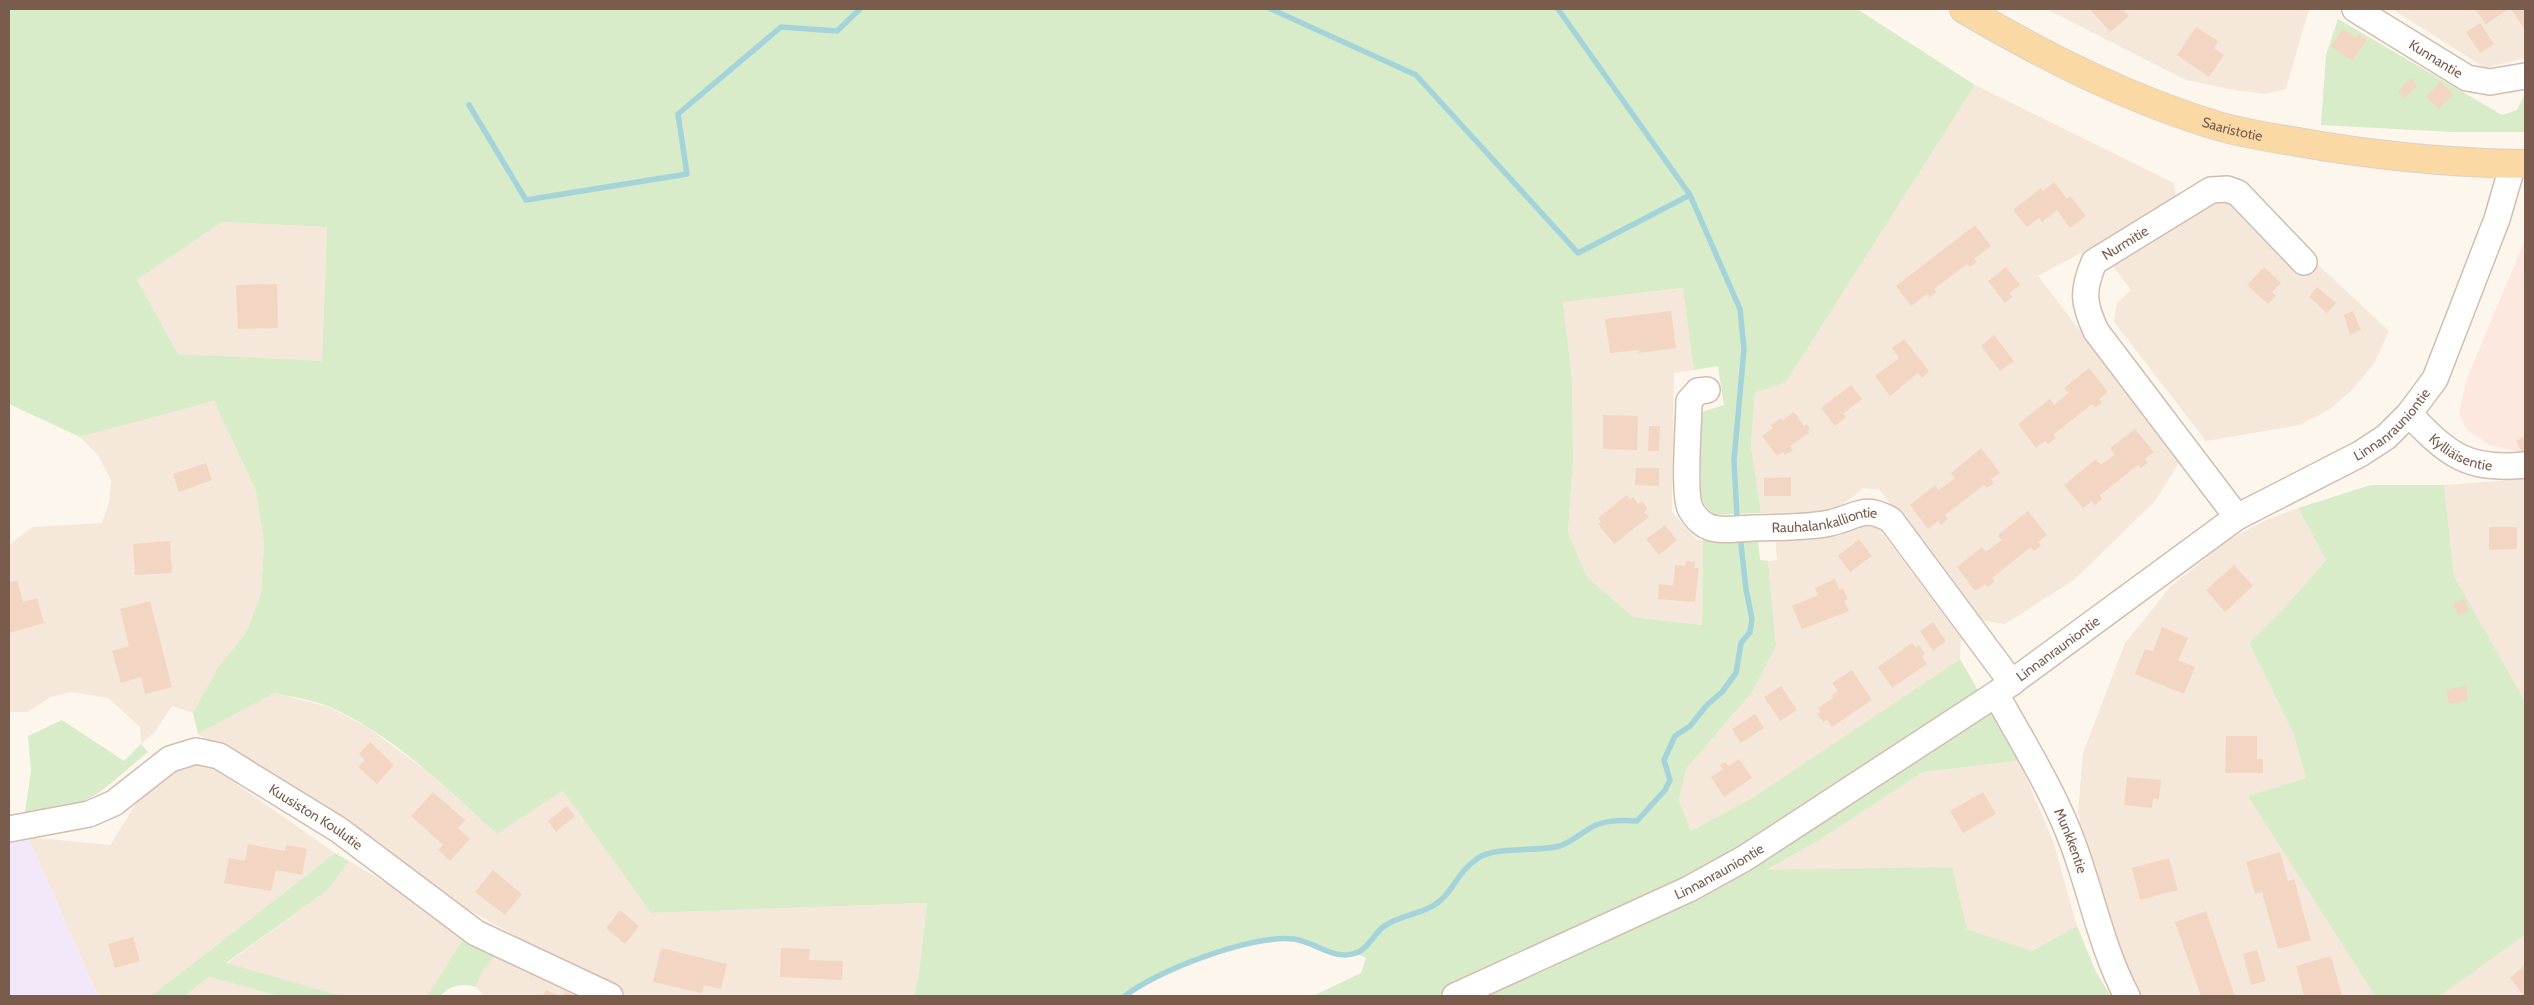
<svg xmlns="http://www.w3.org/2000/svg" width="2534" height="1005" viewBox="0 0 2534 1005" font-family="Cabin,sans-serif">
<style>
.residential{fill:#f5e8da}
.commercial{fill:#fde8e0}
.education{fill:#f3e8fa}
.green{fill:#d8ecc9;fill-rule:evenodd}
.lines{fill:none;stroke-linecap:round;stroke-linejoin:round}
.stream{stroke:#a5d3da;stroke-width:5.5}
.building{fill:#f3d5c3}
.minor-casing{stroke:#d1beb0;stroke-width:28}
.major-casing{stroke:#dad1cd;stroke-width:30}
.minor{stroke:#fff;stroke-width:25}
.major{stroke:#fbd9a5;stroke-width:28}
.labels{text-anchor:middle;dominant-baseline:central;stroke-width:4;stroke-linejoin:round;paint-order:stroke}
.street-label{font-size:14px;fill:#7a5c4d;stroke:#fffaf3}
</style>
<rect width="100%" height="100%" fill="#fdf6ec"/>
<path class="residential" d="M 2046,9 L 2309,9 L 2286,89 L 2265,94 L 2234,90 L 2186,80 Z
M 2392,9 L 2525,9 L 2525,58 L 2485,68 Z
M 1975,85 L 2174,183 L 2176,202 L 2038,276 L 2180,461 L 2155,501 L 2074,580 L 2005,624 L 1980,620 L 1880,490 L 1864,488 L 1832,512 L 1761,513 L 1751,445 L 1755,393 L 1786,382 Z
M 2236,188 L 2389,331 L 2374,364 L 2351,391 L 2329,410 L 2299,425 L 2206,441 L 2114,322 L 2117,303 L 2131,290 L 2112,265 Z
M 222,222 L 327,227 L 322,362 L 178,354 L 137,280 Z
M 1684,288 L 1694,370 L 1674,373 L 1672,512 L 1697,540 L 1703,540 L 1702,625 L 1632,617 L 1587,577 L 1568,532 L 1573,460 L 1572,379 L 1563,302 Z
M 214,401 L 256,491 L 264,543 L 261,593 L 247,631 L 218,667 L 193,713 L 172,706 L 154,733 L 141,744 L 140,727 L 108,698 L 71,692 L 50,697 L 28,712 L 9,712 L 9,545 L 32,527 L 102,523 L 109,502 L 111,480 L 98,455 L 80,437 Z
M 2525,479 L 2525,701 L 2454,576 L 2444,485 Z
M 2298,508 L 2326,560 L 2287,605 L 2249,643 L 2293,733 L 2306,778 L 2249,796 L 2375,996 L 2137,996 L 2086,852 L 2078,812 L 2083,753 L 2125,643 L 2171,586 L 2230,539 L 2268,519 Z
M 1861,521 L 1874,522 L 1961,638 L 1960,659 L 1752,798 L 1691,831 L 1679,801 L 1686,769 L 1753,691 L 1776,646 L 1768,561 L 1777,560 L 1775,537 L 1840,536 Z
M 275,693 L 329,707 L 367,727 L 428,772 L 497,834 L 563,791 L 651,913 L 927,903 L 919,972 L 914,996 L 627,996 L 603,985 L 437,892 L 345,828 L 198,734 Z
M 2019,761 L 2053,841 L 2077,926 L 2032,951 L 1967,929 L 1766,871 L 1821,839 L 1923,772 Z
M 205,762 L 335,853 L 151,996 L 98,996 L 28,837 L 110,845 L 146,788 L 169,763 Z
M 349,861 L 468,931 L 427,996 L 342,996 L 226,964 L 328,890 Z
M 2525,935 L 2525,996 L 2440,996 Z
M 499,951 L 588,996 L 484,996 L 476,987 L 483,971 Z
M 209,977 L 279,996 L 185,996 Z"/>
<path class="commercial" d="M 2525,240 L 2525,453 L 2489,445 L 2466,429 L 2459,413 L 2467,378 Z"/>
<path class="education" d="M 28,837 L 98,996 L 9,996 L 9,841 Z"/>
<path class="green" d="M 9,9 L 1857,9 L 1975,85 L 1786,382 L 1755,393 L 1751,445 L 1761,513 L 1714,515 L 1700,500 L 1702,412 L 1724,405 L 1718,366 L 1694,370 L 1683,288 L 1563,302 L 1572,379 L 1573,460 L 1568,532 L 1587,577 L 1633,617 L 1702,625 L 1703,540 L 1758,539 L 1760,560 L 1768,561 L 1776,646 L 1753,691 L 1686,769 L 1679,801 L 1691,831 L 1752,798 L 1960,659 L 2019,761 L 1923,772 L 1821,839 L 1767,870 L 1952,867 L 1967,929 L 2032,951 L 2077,926 L 2096,972 L 2111,996 L 1313,996 L 1361,973 L 1366,958 C 1353,951 1349,957 1337,955 C 1322,953 1309,941 1294,939 C 1251,935 1158,970 1125,996 L 914,996 L 919,972 L 927,903 L 651,913 L 563,791 L 497,834 C 447,789 392,734 330,707 C 313,700 292,697 275,693 L 198,734 L 193,713 L 218,667 L 247,631 L 261,593 L 264,543 L 256,491 L 214,401 L 80,437 L 9,404 ZM 222,222 L 327,227 L 322,361 L 178,354 L 137,280 Z
M 2338,19 L 2502,115 L 2517,110 L 2525,94 L 2525,132 L 2452,132 L 2321,125 L 2326,55 Z
M 2371,485 L 2444,485 L 2454,576 L 2525,701 L 2525,935 L 2440,996 L 2375,996 L 2248,796 L 2306,778 L 2293,733 L 2249,643 L 2287,605 L 2326,560 L 2298,508 Z
M 62,720 L 124,761 L 141,744 L 148,752 C 101,790 90,811 25,812 L 31,771 L 28,736 Z
M 335,853 L 349,861 L 328,890 L 226,963 L 342,996 L 279,996 L 209,977 L 185,996 L 151,996 Z
M 468,931 L 499,951 L 483,971 L 476,987 C 461,983 451,985 440,996 L 427,996 Z"/>
<g class="lines">
<path class="stream" d="M 1271,9 L 1416,75 L 1578,253 L 1690,195
M 1558,9 L 1690,195 L 1740,309 L 1744,349 L 1734,460 L 1737,518
M 469,105 L 526,200 L 687,174 L 678,114 L 781,27 L 837,31 L 860,9
M 1125,996 C 1157,970 1254,934 1294,939 C 1316,942 1333,961 1356,953 C 1367,950 1374,934 1383,927 C 1399,914 1425,915 1441,900 C 1455,887 1458,872 1478,858 C 1497,846 1537,852 1560,846 C 1574,841 1583,831 1596,825 C 1608,820 1624,820 1637,821 L 1665,790 L 1670,780 L 1664,760 L 1675,736 L 1690,726 L 1707,705 L 1722,692 L 1736,673 L 1741,643 L 1750,632 L 1752,619 L 1746,589 L 1741,544"/>
</g>
<path class="building" d="M 2090,9 L 2126,9 L 2124,11 L 2129,16 L 2110,32 Z
M 2475,9 L 2509,9 L 2486,24 Z
M 2511,9 L 2525,9 L 2525,30 Z
M 2480,23 L 2494,44 L 2480,53 L 2466,32 Z
M 2196,27 L 2218,41 L 2214,48 L 2224,55 L 2209,77 L 2177,55 Z
M 2343,29 L 2355,37 L 2358,34 L 2367,40 L 2352,61 L 2331,46 Z
M 2411,78 L 2417,86 L 2404,98 L 2398,91 Z
M 2440,82 L 2453,94 L 2439,109 L 2426,97 Z
M 2054,182 L 2067,199 L 2070,196 L 2086,216 L 2070,228 L 2057,210 L 2042,222 L 2039,218 L 2027,227 L 2013,210 L 2041,188 L 2043,191 Z
M 1975,225 L 1991,246 L 1974,259 L 1977,262 L 1970,267 L 1967,264 L 1934,289 L 1937,292 L 1930,297 L 1927,294 L 1911,306 L 1896,286 Z
M 2006,267 L 2020,285 L 2009,293 L 2012,297 L 2005,303 L 1988,281 Z
M 2264,267 L 2281,283 L 2272,292 L 2276,296 L 2268,304 L 2247,285 Z
M 277,284 L 278,328 L 238,329 L 236,285 Z
M 2317,287 L 2336,303 L 2327,313 L 2309,297 Z
M 1671,311 L 1676,348 L 1639,353 L 1639,350 L 1610,353 L 1605,319 Z
M 2353,311 L 2361,330 L 2350,335 L 2344,315 Z
M 1994,335 L 2014,361 L 2000,371 L 1981,346 Z
M 1904,339 L 1929,371 L 1922,378 L 1918,373 L 1890,396 L 1875,376 L 1899,358 L 1892,348 Z
M 2089,368 L 2108,392 L 2099,399 L 2102,403 L 2095,408 L 2092,404 L 2053,435 L 2056,438 L 2048,444 L 2045,441 L 2036,448 L 2018,424 L 2050,399 L 2054,405 L 2068,393 L 2064,388 Z
M 1851,385 L 1862,399 L 1843,414 L 1846,417 L 1835,426 L 1821,408 Z
M 1794,412 L 1804,426 L 1807,424 L 1810,429 L 1808,430 L 1809,433 L 1790,446 L 1793,450 L 1785,455 L 1783,452 L 1777,456 L 1762,436 L 1773,428 L 1771,425 L 1781,418 L 1783,420 Z
M 1603,415 L 1638,416 L 1637,450 L 1603,449 Z
M 1649,426 L 1660,426 L 1659,451 L 1648,451 Z
M 2135,429 L 2154,452 L 2145,459 L 2148,463 L 2141,468 L 2138,465 L 2100,495 L 2102,499 L 2095,505 L 2092,501 L 2083,508 L 2064,485 L 2096,459 L 2101,465 L 2115,454 L 2110,448 Z
M 2525,436 L 2525,458 L 2516,441 Z
M 1981,448 L 2000,473 L 1991,479 L 1994,483 L 1987,488 L 1984,485 L 1945,515 L 1948,519 L 1941,525 L 1938,521 L 1928,529 L 1910,505 L 1935,485 L 1939,490 L 1955,478 L 1951,473 Z
M 206,463 L 212,480 L 179,492 L 173,474 Z
M 1636,468 L 1659,468 L 1659,486 L 1635,485 Z
M 1791,477 L 1791,496 L 1764,496 L 1764,478 Z
M 1627,495 L 1630,500 L 1633,497 L 1638,504 L 1642,501 L 1648,509 L 1644,512 L 1649,517 L 1614,544 L 1598,524 L 1601,522 L 1598,518 Z
M 2028,511 L 2047,535 L 2038,542 L 2041,546 L 2034,551 L 2031,547 L 1992,578 L 1995,581 L 1988,587 L 1985,584 L 1975,591 L 1957,567 L 1982,547 L 1986,552 L 2002,540 L 1998,535 Z
M 1665,525 L 1677,540 L 1659,555 L 1646,539 Z
M 2489,527 L 2517,527 L 2517,549 L 2489,550 Z
M 1859,539 L 1872,556 L 1850,572 L 1838,556 Z
M 170,541 L 172,573 L 135,575 L 133,544 Z
M 1686,561 L 1695,562 L 1694,568 L 1699,568 L 1695,602 L 1658,599 L 1659,584 L 1673,586 L 1675,565 L 1685,566 Z
M 2234,565 L 2253,586 L 2225,612 L 2206,590 Z
M 1835,579 L 1839,589 L 1843,588 L 1848,599 L 1844,601 L 1849,611 L 1802,629 L 1792,606 L 1818,595 L 1815,588 Z
M 17,580 L 23,602 L 37,598 L 44,623 L 9,633 L 9,583 Z
M 2464,599 L 2469,611 L 2458,615 L 2453,603 Z
M 150,601 L 172,687 L 145,694 L 141,677 L 121,683 L 112,651 L 129,646 L 120,609 Z
M 1933,622 L 1946,641 L 1933,651 L 1920,631 Z
M 2162,627 L 2188,638 L 2178,660 L 2195,667 L 2184,694 L 2135,674 L 2145,649 L 2153,651 Z
M 1912,643 L 1916,648 L 1919,645 L 1925,654 L 1922,657 L 1927,664 L 1892,688 L 1878,667 Z
M 1852,670 L 1872,700 L 1832,727 L 1827,720 L 1823,722 L 1817,713 L 1821,712 L 1818,708 L 1833,698 L 1832,695 L 1838,691 L 1832,683 Z
M 1781,686 L 1797,710 L 1780,721 L 1764,697 Z
M 2466,686 L 2468,701 L 2449,704 L 2446,690 Z
M 1755,714 L 1764,728 L 1741,743 L 1732,729 Z
M 2226,736 L 2257,736 L 2257,759 L 2263,759 L 2263,773 L 2225,773 Z
M 370,742 L 394,765 L 377,784 L 358,767 L 365,760 L 359,754 Z
M 1739,759 L 1752,778 L 1724,797 L 1711,777 L 1723,769 L 1720,765 L 1725,762 L 1728,766 Z
M 2127,777 L 2161,780 L 2159,799 L 2153,798 L 2152,808 L 2124,805 Z
M 433,792 L 465,820 L 458,828 L 470,839 L 450,861 L 438,850 L 443,845 L 411,816 Z
M 1983,792 L 1996,814 L 1963,833 L 1950,811 Z
M 567,806 L 575,816 L 556,832 L 548,821 Z
M 248,844 L 285,851 L 286,845 L 307,849 L 302,875 L 276,870 L 271,891 L 224,883 L 229,858 L 245,861 Z
M 2280,852 L 2288,881 L 2294,879 L 2311,940 L 2278,949 L 2262,892 L 2255,894 L 2246,862 Z
M 2169,858 L 2178,890 L 2140,900 L 2132,868 Z
M 493,870 L 522,894 L 505,915 L 475,892 Z
M 620,910 L 639,926 L 625,944 L 606,928 Z
M 2206,911 L 2235,996 L 2201,996 L 2175,922 Z
M 133,937 L 140,961 L 115,968 L 108,944 Z
M 661,948 L 727,964 L 721,989 L 704,985 L 702,993 L 653,982 Z
M 781,948 L 810,949 L 809,960 L 843,961 L 842,980 L 780,977 Z
M 2257,950 L 2266,981 L 2251,985 L 2243,954 Z
M 2331,956 L 2342,996 L 2304,996 L 2296,966 Z
M 2525,965 L 2525,996 L 2524,996 L 2510,978 Z
M 546,990 L 560,996 L 543,996 Z
M 565,992 L 576,996 L 563,996 Z"/>
<g class="lines">
<g class="minor-casing">
<g id="minor">
<path id="s1" d="M 2355,9 L 2467,78 L 2490,82 L 2525,76"/>
<path id="s2" d="M 1707,390 L 1698,391 L 1689,401 C 1689,423 1683,492 1690,508 C 1693,515 1701,524 1709,527 C 1721,532 1741,528 1754,528 C 1779,527 1806,528 1830,523 C 1857,517 1863,504 1891,520 L 2012,683"/>
<path id="s3" d="M 2409,414 C 2448,454 2466,471 2525,465"/>
<path id="s4" d="M 2237,517 L 2096,331 C 2083,303 2082,291 2094,262 L 2211,190 L 2227,189 L 2238,193 L 2304,262"/>
<path id="s5" d="M 1996,694 C 2023,743 2054,792 2073,844 C 2092,895 2102,949 2127,996"/>
<path id="s6" d="M 9,829 L 89,814 L 114,803 L 170,759 L 196,751 L 219,756 L 339,830 L 476,933 L 610,996"/>
<path id="s7" d="M 1455,996 L 1689,889 L 1745,858 L 1996,694 L 2237,517 L 2360,454 L 2386,437 L 2409,414 L 2435,379 L 2497,219 L 2513,164"/>
</g>
</g>
<g class="major-casing">
<g id="major">
<path id="s8" d="M 1964,9 C 2044,56 2128,99 2218,126 C 2242,133 2267,137 2292,141 C 2369,155 2447,163 2525,164"/>
</g>
</g>
<use href="#minor" class="minor"/>
<use href="#major" class="major"/>
</g>
<g class="labels">
<g class="street-label">
<text stroke="none"><textPath href="#s1" startOffset="95">Kunnantie</textPath></text>
<text stroke="none"><textPath href="#s8" startOffset="295">Saaristotie</textPath></text>
<text stroke="none"><textPath href="#s4" startOffset="342">Nurmitie</textPath></text>
<text stroke="none"><textPath href="#s7" startOffset="1102">Linnanrauniontie</textPath></text>
<text stroke="none"><textPath href="#s3" startOffset="66">Kylliäisentie</textPath></text>
<text stroke="none"><textPath href="#s2" startOffset="274">Rauhalankalliontie</textPath></text>
<text stroke="none"><textPath href="#s7" startOffset="698">Linnanrauniontie</textPath></text>
<text stroke="none"><textPath href="#s6" startOffset="345">Kuusiston Koulutie</textPath></text>
<text stroke="none"><textPath href="#s5" startOffset="165">Munkkentie</textPath></text>
<text stroke="none"><textPath href="#s7" startOffset="292">Linnanrauniontie</textPath></text>
</g>
</g>
<rect width="2534" height="1005" fill="none" stroke="#7a5c4d" stroke-width="20"/>
</svg>
